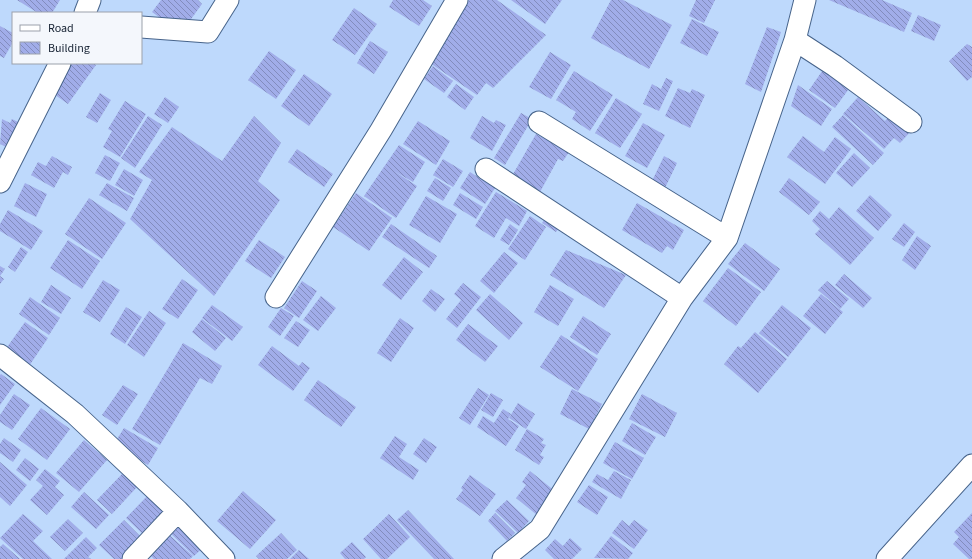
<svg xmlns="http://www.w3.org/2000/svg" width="972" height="559" viewBox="0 0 972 559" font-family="'Source Sans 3',sans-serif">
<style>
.building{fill:url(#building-back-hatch)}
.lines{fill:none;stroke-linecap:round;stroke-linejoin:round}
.minor-casing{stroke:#47648b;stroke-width:23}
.minor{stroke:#fff;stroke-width:21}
</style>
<defs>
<pattern id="building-back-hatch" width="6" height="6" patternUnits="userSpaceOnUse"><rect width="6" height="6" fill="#a1ade9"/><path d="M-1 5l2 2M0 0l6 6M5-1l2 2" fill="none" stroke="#828cbd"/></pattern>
</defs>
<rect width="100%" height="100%" fill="#bed9fc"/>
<path class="building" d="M 17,0 L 60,0 L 52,13 L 38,13 Z
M 161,0 L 198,0 L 202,4 L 181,33 L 152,12 Z
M 393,0 L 423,0 L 432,6 L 419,26 L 389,7 Z
M 469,0 L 497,0 L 546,35 L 493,88 L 486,83 L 477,95 L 427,61 Z
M 511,0 L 562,0 L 545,24 Z
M 611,0 L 623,0 L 672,25 L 649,69 L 591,38 Z
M 696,0 L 715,0 L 704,23 L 689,16 Z
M 829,0 L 882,0 L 912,13 L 904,32 Z
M 354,8 L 377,24 L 355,55 L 332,40 Z
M 918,15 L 941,25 L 934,41 L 911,31 Z
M 692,19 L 719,32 L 707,56 L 680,43 Z
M 0,26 L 13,33 L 13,42 L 4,58 L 0,56 Z
M 767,27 L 781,32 L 761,92 L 745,84 Z
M 370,41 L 388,52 L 374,74 L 357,63 Z
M 967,44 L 972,47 L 972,77 L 967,81 L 949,61 Z
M 269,51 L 296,70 L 276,99 L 248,80 Z
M 550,52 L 571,65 L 551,99 L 529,87 Z
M 67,63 L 93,63 L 96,65 L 68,104 L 48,90 Z
M 433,66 L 453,81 L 444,93 L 424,79 Z
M 825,67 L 851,86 L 835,108 L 809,90 Z
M 574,71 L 613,95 L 590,131 L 572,119 L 576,112 L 556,100 Z
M 304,74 L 332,94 L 309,126 L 281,106 Z
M 666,78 L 673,81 L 659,111 L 643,104 L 652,84 L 661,89 Z
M 456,84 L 474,97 L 465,110 L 447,97 Z
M 798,85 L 832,109 L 821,126 L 791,106 Z
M 678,88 L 690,93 L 692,89 L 705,95 L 690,128 L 665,116 Z
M 100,93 L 111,100 L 97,123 L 86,117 Z
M 165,97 L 179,107 L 168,123 L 154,114 Z
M 858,97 L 885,121 L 893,112 L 913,129 L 900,143 L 894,138 L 884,149 L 843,114 Z
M 616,98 L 642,114 L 620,148 L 595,133 Z
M 125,101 L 146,114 L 120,157 L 103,147 L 112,131 L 108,129 Z
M 521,113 L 532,119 L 505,165 L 494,158 Z
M 843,115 L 884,153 L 873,165 L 832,127 Z
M 148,116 L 162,125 L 135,168 L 121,158 Z
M 254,116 L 281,143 L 258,181 L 280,200 L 214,296 L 130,219 L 152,180 L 139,172 L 172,127 L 222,161 Z
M 482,116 L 494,123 L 496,120 L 506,125 L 492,151 L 470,138 Z
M 2,119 L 10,123 L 12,119 L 22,124 L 10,149 L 0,144 Z
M 418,121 L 450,141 L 436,165 L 403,144 Z
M 643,123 L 665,135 L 647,168 L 625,156 Z
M 536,134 L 569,152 L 563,161 L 558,159 L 540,192 L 512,176 Z
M 803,136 L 824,152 L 835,137 L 851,149 L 825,184 L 787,157 Z
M 399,145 L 425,162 L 413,182 L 394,171 L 417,186 L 396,218 L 364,196 Z
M 297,149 L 333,174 L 324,187 L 288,162 Z
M 854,153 L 870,168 L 852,187 L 836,173 Z
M 105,155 L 120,163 L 110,181 L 95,173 Z
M 52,156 L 72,167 L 68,175 L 63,172 L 54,188 L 31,175 L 38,162 L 46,166 Z
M 664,156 L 677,163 L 665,188 L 652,181 Z
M 443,159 L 463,171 L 453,187 L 433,175 Z
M 124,169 L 143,180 L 134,196 L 115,185 Z
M 470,172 L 495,188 L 485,204 L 460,188 Z
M 435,178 L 451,188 L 443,201 L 427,191 Z
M 789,178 L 820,202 L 809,215 L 779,192 Z
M 25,183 L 47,194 L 36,217 L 14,206 Z
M 107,183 L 134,198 L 127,211 L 99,195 Z
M 496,192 L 527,211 L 519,226 L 506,218 L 494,238 L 475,226 Z
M 356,193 L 392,218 L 369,251 L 333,227 Z
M 460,193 L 483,207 L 476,219 L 453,205 Z
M 870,195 L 892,215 L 878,231 L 856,211 Z
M 426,196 L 457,214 L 440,243 L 409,225 Z
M 89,198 L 126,223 L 102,259 L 65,234 Z
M 637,203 L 684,230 L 673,250 L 667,246 L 662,253 L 622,230 Z
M 839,207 L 874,238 L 850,265 L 815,234 L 820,229 L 812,221 L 820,211 L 829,219 Z
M 8,210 L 43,231 L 31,250 L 0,231 L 0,224 Z
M 548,214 L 562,223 L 556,232 L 542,223 Z
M 530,216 L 546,227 L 525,260 L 508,249 Z
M 904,223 L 915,232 L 904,247 L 892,239 Z
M 391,224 L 437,256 L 429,268 L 382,237 Z
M 510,224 L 518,230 L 509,245 L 500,240 Z
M 917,236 L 931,246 L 915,270 L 902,260 Z
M 68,240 L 100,261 L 82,289 L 50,268 Z
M 259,240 L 285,257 L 271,278 L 245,261 Z
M 745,243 L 780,269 L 764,291 L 728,264 Z
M 21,247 L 28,252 L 15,272 L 8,267 Z
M 566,250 L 626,275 L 604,308 L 550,275 Z
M 504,252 L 518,263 L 494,293 L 480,281 Z
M 404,257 L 423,272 L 401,300 L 382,285 Z
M 0,266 L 5,269 L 0,276 L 4,279 L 0,284 Z
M 728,268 L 761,292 L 736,326 L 703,301 Z
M 844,274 L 872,298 L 863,308 L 835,285 Z
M 182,279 L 198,290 L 178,319 L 162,309 Z
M 103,280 L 120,290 L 100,322 L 83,312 Z
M 302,281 L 317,291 L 299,318 L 284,308 Z
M 827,281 L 849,299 L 840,309 L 818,290 Z
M 463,283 L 481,297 L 457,328 L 446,319 L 461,300 L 454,294 Z
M 51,285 L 71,298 L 61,314 L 41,302 Z
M 550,285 L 574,299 L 558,326 L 534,312 Z
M 431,289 L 445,299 L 435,312 L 422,301 Z
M 490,294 L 523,323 L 509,340 L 476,310 Z
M 821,294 L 843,312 L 825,334 L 803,316 Z
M 321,296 L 336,308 L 318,331 L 303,320 Z
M 30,297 L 60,318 L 49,335 L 19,314 Z
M 212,305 L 243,327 L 232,341 L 202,318 Z
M 782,305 L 811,328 L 788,357 L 759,333 Z
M 126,307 L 142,317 L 125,344 L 110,334 Z
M 281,308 L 294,316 L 280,336 L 268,327 Z
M 149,311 L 166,323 L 144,357 L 127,345 Z
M 583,316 L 611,334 L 597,355 L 570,337 Z
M 400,318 L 414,328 L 391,362 L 377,353 Z
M 202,319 L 226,338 L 215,351 L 192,332 Z
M 296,321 L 310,330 L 298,347 L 284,338 Z
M 25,322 L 48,338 L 29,366 L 5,350 Z
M 468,324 L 498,346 L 485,362 L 456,340 Z
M 755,332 L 787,359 L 758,393 L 724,364 L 738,346 L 741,348 Z
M 561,335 L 598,359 L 578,391 L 540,367 Z
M 183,343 L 222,366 L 212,384 L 200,378 L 160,445 L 132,429 Z
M 272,346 L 299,366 L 302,362 L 310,368 L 293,391 L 258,365 Z
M 1,374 L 15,384 L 0,405 L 0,375 Z
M 318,380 L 356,407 L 341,427 L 304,400 Z
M 123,385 L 138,394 L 117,425 L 102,415 Z
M 478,388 L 489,395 L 470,425 L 459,418 Z
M 572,389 L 602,404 L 589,429 L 560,414 Z
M 491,393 L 503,400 L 493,417 L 481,410 Z
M 14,394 L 30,405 L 12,430 L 0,422 L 0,415 Z
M 642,394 L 677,413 L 665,437 L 629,419 Z
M 518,403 L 535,414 L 526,429 L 509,418 Z
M 41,408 L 70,429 L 47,460 L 18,439 Z
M 503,409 L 511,414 L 508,419 L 519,426 L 506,446 L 477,427 L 483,416 L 494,423 Z
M 632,423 L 656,437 L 645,455 L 622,441 Z
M 124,428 L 158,448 L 148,465 L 114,444 Z
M 527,429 L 544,439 L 541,443 L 546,445 L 540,455 L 544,457 L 539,465 L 515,450 Z
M 395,436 L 407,444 L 399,457 L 419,470 L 413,480 L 380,458 Z
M 4,438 L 21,450 L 13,462 L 0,453 L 0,444 Z
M 424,438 L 437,447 L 426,463 L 413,454 Z
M 84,440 L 107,460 L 79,492 L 56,473 Z
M 615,442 L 644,458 L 632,479 L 603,463 Z
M 25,458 L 39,469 L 30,481 L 16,470 Z
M 0,462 L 27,485 L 10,506 L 0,497 Z
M 45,469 L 60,481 L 55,487 L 64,495 L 47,515 L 30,500 L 43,486 L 36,480 Z
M 530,471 L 556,492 L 537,515 L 516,498 L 526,485 L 522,482 Z
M 614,471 L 631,480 L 621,499 L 592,482 L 597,474 L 608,480 Z
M 123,473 L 138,486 L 112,514 L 97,500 Z
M 470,475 L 496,494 L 480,516 L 456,499 L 463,490 L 461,488 Z
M 589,485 L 608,497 L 597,515 L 577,502 Z
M 243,491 L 276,520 L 250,549 L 217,521 Z
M 84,492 L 109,515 L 96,529 L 71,507 Z
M 151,492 L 171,511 L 146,537 L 126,518 Z
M 507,500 L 529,521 L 518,533 L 495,511 Z
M 408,510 L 454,559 L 434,559 L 397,520 Z
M 495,513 L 515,533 L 507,541 L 488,521 Z
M 972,513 L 972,559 L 969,559 L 953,544 L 959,537 L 954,532 Z
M 23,514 L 43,531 L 33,541 L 52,559 L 23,559 L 0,538 Z
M 389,514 L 410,537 L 387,559 L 381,559 L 363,539 Z
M 177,517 L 206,545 L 194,556 L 165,528 Z
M 68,519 L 83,533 L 65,551 L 50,537 Z
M 124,520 L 144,540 L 124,559 L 114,559 L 99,545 Z
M 622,520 L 629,526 L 634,520 L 648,530 L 634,549 L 612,533 Z
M 166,532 L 193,556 L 190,559 L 154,559 L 147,552 Z
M 281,533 L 297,550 L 287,559 L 259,559 L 256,556 Z
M 611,536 L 633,553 L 628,559 L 594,558 Z
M 86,537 L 97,548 L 88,557 L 91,559 L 64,559 Z
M 570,538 L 582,549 L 572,559 L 554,559 L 545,550 L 555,539 L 563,546 Z
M 352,542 L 366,557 L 364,559 L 345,559 L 340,553 Z
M 3,544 L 20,559 L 0,559 L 0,547 Z
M 299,550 L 309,559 L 290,559 Z"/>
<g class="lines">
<g class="minor-casing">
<path id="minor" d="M 85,13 L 90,0
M 141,27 L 208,32 L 228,0
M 795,40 L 835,66 L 911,122
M 539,122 L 727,238
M 486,169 L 682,298
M 0,182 L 60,63
M 276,297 L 381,130 L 457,0
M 0,355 L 75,414 L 178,511 L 224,559
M 133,559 L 178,511
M 503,559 L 540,529 L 682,298 L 727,238 L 795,40 L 805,0
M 887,559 L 972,465"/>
</g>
<use href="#minor" class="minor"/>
</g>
<rect x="12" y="12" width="130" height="52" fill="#f4f7fc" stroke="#9ba1ab"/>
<rect x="20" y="25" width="20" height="6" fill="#ffffff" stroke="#9ba1ab"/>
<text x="48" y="32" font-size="12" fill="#152132">Road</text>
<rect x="20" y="42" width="20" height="12" fill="url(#building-back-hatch)" stroke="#9ba1ab"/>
<text x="48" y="52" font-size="12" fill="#152132">Building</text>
</svg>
